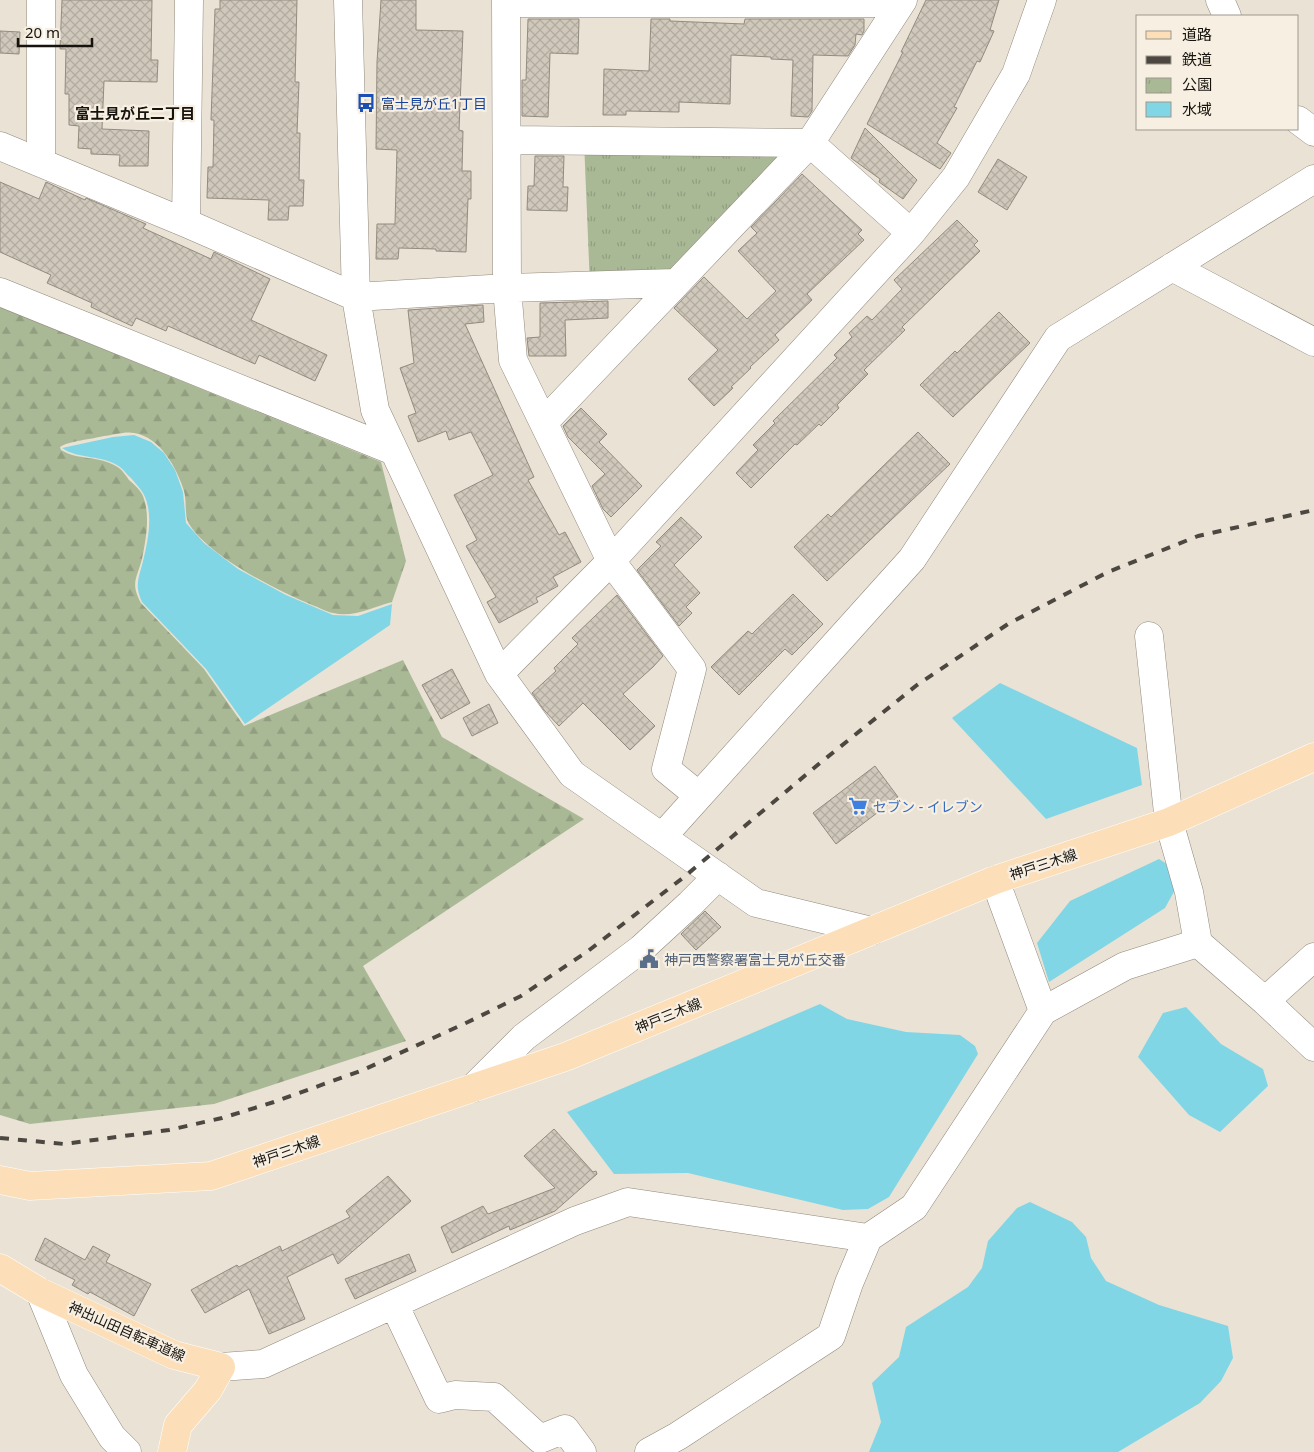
<svg xmlns="http://www.w3.org/2000/svg" width="1314" height="1452" viewBox="0 0 1314 1452" font-family="'Noto Sans','Noto Sans JP',sans-serif">
<style>
.forest{fill:url(#forest-firs)}
.park{fill:url(#park-tufts)}
.water{fill:#81d6e6}
.building{fill:url(#building-cross-hatch);stroke:#928b7f}
.lines{fill:none;stroke-linecap:round;stroke-linejoin:round}
.minor-casing{stroke:#91897d;stroke-width:29}
.major-casing{stroke:#fff;stroke-width:29}
.minor{stroke:#fff;stroke-width:28}
.major{stroke:#fcdfb9;stroke-width:28}
.rail{stroke:#4c4841;stroke-width:4;stroke-dasharray:9 9;stroke-linecap:butt}
.labels{text-anchor:middle;dominant-baseline:central;stroke-width:4.5;stroke-linejoin:round;paint-order:stroke}
.transit-label{font-size:14px;fill:#164399;stroke:#f7efe2;text-anchor:start}
.shop-label{font-size:14px;fill:#366cbe;stroke:#f7efe2;text-anchor:start}
.street-label{font-size:14px;fill:#16130e;stroke:#f7efe2}
.service-label{font-size:14px;fill:#4e5e75;stroke:#f7efe2;text-anchor:start}
.neighbourhood-label{font-size:15px;font-weight:bold;fill:#16130e;stroke:#f7efe2}
</style>
<defs>
<pattern id="forest-firs" width="22" height="20" patternUnits="userSpaceOnUse" patternTransform="scale(1.25)"><rect width="22" height="20" fill="#a9b996"/><path d="M5 1l3.5 6h-7zM16 11l3.5 6h-7z" fill="#919e80"/></pattern>
<pattern id="park-tufts" width="24" height="20" patternUnits="userSpaceOnUse" patternTransform="scale(1.25)"><rect width="24" height="20" fill="#a9b996"/><path d="M3 7l-1-3M5 7V3M7 7l1-3M15 17l-1-3M17 17v-4M19 17l1-3" fill="none" stroke="#919e80"/></pattern>
<pattern id="building-cross-hatch" width="8" height="8" patternUnits="userSpaceOnUse" patternTransform="scale(1.25)"><rect width="8" height="8" fill="#d0c8bb"/><path d="M0 0l8 8M0 8l8-8" fill="none" stroke="#b2aba0"/></pattern>
</defs>
<rect width="100%" height="100%" fill="#eae2d4"/>
<path class="forest" d="M 0,307 L 381,462 L 406,561 L 392,602 C 372,607 354,618 333,613 C 326,612 319,607 312,605 C 276,590 210,557 189,524 C 184,515 187,501 184,491 C 177,468 160,437 134,433 C 126,431 113,435 104,436 C 93,439 68,441 60,447 L 61,450 C 79,461 101,455 119,468 C 123,471 126,476 129,480 C 134,484 139,489 142,494 C 151,513 146,539 142,559 C 137,578 130,583 141,603 L 204,669 L 244,726 L 403,660 L 442,737 L 584,819 L 363,966 L 406,1041 L 214,1104 L 30,1124 L 0,1115 Z"/>
<path class="park" d="M 584,141 L 810,143 L 675,283 L 590,286 Z"/>
<path class="water" d="M 134,435 L 151,442 L 164,453 L 175,470 L 183,492 L 186,523 L 204,543 L 238,569 L 286,595 L 333,615 L 358,616 L 392,604 L 390,625 L 245,724 L 206,669 L 142,602 C 134,585 139,578 143,561 C 148,541 154,512 143,493 C 140,488 135,483 131,478 C 127,475 124,470 120,467 C 102,454 79,460 62,448 L 113,437 Z
M 1000,683 L 1137,748 L 1142,785 L 1046,819 L 952,718 Z
M 1159,859 L 1170,866 L 1176,888 L 1165,908 L 1049,982 L 1037,943 L 1070,901 Z
M 820,1004 L 847,1019 L 906,1032 L 960,1035 L 975,1046 L 978,1054 L 889,1197 L 868,1209 L 843,1210 L 688,1173 L 614,1174 L 567,1112 Z
M 1186,1007 L 1221,1044 L 1263,1069 L 1268,1086 L 1220,1132 L 1189,1115 L 1138,1057 L 1163,1013 Z
M 1030,1202 L 1072,1222 L 1086,1237 L 1091,1258 L 1106,1281 L 1159,1305 L 1228,1326 L 1233,1358 L 1221,1381 L 1200,1403 L 1118,1452 L 869,1452 L 881,1422 L 872,1383 L 899,1357 L 906,1327 L 968,1287 L 982,1268 L 988,1241 L 1017,1208 Z"/>
<path class="building" d="M 62,0 L 152,0 L 151,60 L 158,60 L 157,82 L 104,81 L 102,129 L 149,131 L 148,166 L 119,166 L 120,155 L 91,154 L 91,149 L 78,148 L 79,126 L 69,125 L 69,94 L 65,94 L 66,49 L 60,49 Z
M 220,0 L 297,0 L 295,82 L 299,82 L 297,133 L 300,133 L 299,180 L 304,180 L 303,206 L 289,206 L 288,220 L 268,220 L 269,200 L 207,198 L 208,167 L 213,167 L 214,120 L 211,120 L 215,9 L 220,9 Z
M 381,0 L 416,0 L 416,30 L 463,31 L 459,130 L 463,131 L 462,171 L 471,171 L 471,199 L 468,199 L 466,252 L 436,251 L 436,249 L 399,248 L 398,259 L 376,259 L 377,224 L 395,224 L 397,150 L 376,149 L 377,62 Z
M 926,0 L 999,0 L 990,30 L 994,31 L 980,62 L 977,61 L 954,107 L 957,108 L 937,143 L 951,153 L 940,169 L 867,124 L 903,52 L 901,52 Z
M 528,19 L 579,19 L 578,54 L 550,53 L 548,117 L 522,116 L 522,80 L 526,80 Z
M 651,19 L 670,19 L 670,21 L 744,24 L 745,19 L 864,19 L 864,31 L 862,35 L 856,34 L 855,45 L 848,56 L 813,55 L 812,111 L 808,117 L 791,116 L 793,60 L 771,59 L 771,57 L 731,55 L 730,104 L 679,102 L 679,112 L 626,111 L 626,115 L 603,115 L 604,69 L 649,71 Z
M 0,31 L 20,32 L 19,54 L 0,53 Z
M 865,128 L 917,180 L 903,199 L 879,182 L 880,179 L 851,158 Z
M 535,156 L 564,156 L 563,187 L 568,187 L 567,211 L 527,210 L 528,186 L 534,186 Z
M 998,159 L 1027,177 L 1007,210 L 978,192 Z
M 802,174 L 862,230 L 858,234 L 864,240 L 807,294 L 812,300 L 775,335 L 779,340 L 750,367 L 751,368 L 731,387 L 733,388 L 714,406 L 688,379 L 718,350 L 674,308 L 704,277 L 747,319 L 776,291 L 738,251 L 757,233 L 751,227 Z
M 0,182 L 39,199 L 46,182 L 85,200 L 86,198 L 146,224 L 143,228 L 211,259 L 214,252 L 270,279 L 251,320 L 327,355 L 315,381 L 259,355 L 255,364 L 168,326 L 166,331 L 136,318 L 132,326 L 91,307 L 92,303 L 47,283 L 51,275 L 0,252 Z
M 957,220 L 978,241 L 974,245 L 980,251 L 902,327 L 905,330 L 864,370 L 868,374 L 837,405 L 839,408 L 821,426 L 819,424 L 797,445 L 795,444 L 751,488 L 736,473 L 758,450 L 753,445 L 775,423 L 773,421 L 837,358 L 834,355 L 852,337 L 849,333 L 867,316 L 872,320 L 902,289 L 894,280 Z
M 608,301 L 608,318 L 565,320 L 566,356 L 529,356 L 527,338 L 540,337 L 540,303 Z
M 483,305 L 484,322 L 465,324 L 534,477 L 528,480 L 559,535 L 565,532 L 581,562 L 553,577 L 558,586 L 536,598 L 538,602 L 499,623 L 487,602 L 496,597 L 466,546 L 477,540 L 454,495 L 493,475 L 471,432 L 449,440 L 446,431 L 418,442 L 408,416 L 416,413 L 400,368 L 414,363 L 408,310 Z
M 999,312 L 1030,343 L 953,417 L 920,385 L 955,351 L 957,353 Z
M 581,408 L 607,434 L 599,442 L 642,486 L 611,517 L 603,509 L 592,486 L 605,474 L 568,437 L 563,426 Z
M 918,432 L 950,464 L 827,581 L 794,547 L 828,514 L 831,517 Z
M 681,517 L 702,537 L 674,565 L 700,593 L 686,607 L 692,613 L 679,626 L 637,570 L 661,546 L 656,542 Z
M 793,594 L 823,624 L 792,655 L 785,649 L 739,695 L 711,667 L 748,631 L 752,634 Z
M 617,595 L 663,656 L 653,667 L 623,694 L 655,726 L 630,750 L 583,703 L 559,726 L 544,710 L 532,693 L 556,671 L 554,668 L 578,644 L 572,638 Z
M 452,669 L 470,703 L 441,719 L 422,685 Z
M 489,704 L 498,723 L 472,736 L 463,718 Z
M 875,766 L 898,797 L 836,844 L 813,813 Z
M 705,911 L 721,927 L 696,950 L 681,934 Z
M 554,1129 L 593,1172 L 596,1171 L 597,1174 L 555,1211 L 510,1230 L 509,1226 L 452,1253 L 441,1227 L 483,1206 L 488,1214 L 555,1188 L 524,1156 Z
M 388,1176 L 411,1201 L 338,1264 L 333,1254 L 287,1277 L 305,1319 L 269,1334 L 249,1289 L 205,1313 L 191,1290 L 237,1265 L 239,1267 L 280,1246 L 282,1251 L 350,1217 L 346,1211 Z
M 45,1238 L 85,1260 L 93,1246 L 110,1255 L 106,1262 L 151,1284 L 134,1316 L 90,1292 L 88,1294 L 72,1285 L 75,1280 L 35,1260 Z
M 409,1254 L 416,1271 L 355,1299 L 345,1279 Z"/>
<g class="lines">
<g class="minor-casing">
<path id="minor" d="M 41,0 L 41,163
M 348,0 L 356,297 L 375,410 L 499,674 L 572,774 L 756,903 L 872,931
M 506,0 L 507,288 L 513,360 L 611,561 L 692,669 L 666,769 L 699,796
M 1220,0 L 1227,16
M 506,3 L 901,3
M 1298,120 L 1314,132
M 507,140 L 810,143 L 911,233
M 0,146 L 186,223 L 356,297 L 507,288 L 675,283
M 186,223 L 189,0
M 1172,267 L 1314,342
M 0,292 L 394,451
M 544,422 L 810,143 L 903,0
M 1149,636 L 1169,822 L 1189,892 L 1198,943
M 499,674 L 611,561 L 911,233 L 956,177 L 1016,74 L 1042,0
M 662,837 L 912,559 L 1058,338 L 1314,179
M 1265,1001 L 1314,957
M 1043,1011 L 1125,966 L 1198,943 L 1265,1001 L 1314,1047
M 473,1088 L 524,1037 L 641,949 L 690,904 L 718,876
M 40,1292 L 74,1375 L 112,1437 L 127,1452
M 394,1304 L 439,1399 L 455,1395 L 494,1397 L 540,1439 L 565,1429 L 582,1452
M 221,1367 L 263,1364 L 575,1221 L 628,1202 L 868,1238 L 914,1207 L 1043,1011 L 995,880
M 649,1452 L 678,1436 L 831,1336 L 849,1283 L 868,1238"/>
</g>
<g class="major-casing">
<path id="major" d="M 0,1180 L 30,1186 L 211,1176 L 565,1057 L 995,880 L 1169,822 L 1314,757
M 0,1268 L 40,1292 L 174,1355 L 221,1367 L 208,1390 L 178,1425 L 172,1452"/>
</g>
<use href="#minor" class="minor"/>
<use href="#major" class="major"/>
<path class="rail" d="M 0,1138 L 64,1144 L 169,1130 L 222,1118 L 274,1102 L 363,1070 L 468,1022 L 521,996 L 588,951 L 684,877 L 820,763 L 917,685 L 1008,624 L 1108,572 L 1198,536 L 1314,510"/>
</g>
<defs>
<g id="bus-bare" transform="scale(1.5)"><path d="M-5-6H5V4H4V6H2V4H-2V6H-4V4H-5ZM-3.5-4V0h7V-4ZM-3.5 1.2v1.5H-2V1.2ZM2 1.2v1.5H3.5V1.2Z" fill="#1a4fb4" stroke="#f7efe2" stroke-width="2.5" paint-order="stroke"/></g>
<g id="supermarket-bare" transform="scale(1.5)"><path d="M-6-5.5h2.5l.6 2H6L4.5 2H-2.5L-4.4-4H-6ZM-1.5 3.2a1.3 1.3 0 1 0 .1 0ZM3 3.2a1.3 1.3 0 1 0 .1 0Z" fill="#3f7fe0" stroke="#f7efe2" stroke-width="2.5" paint-order="stroke"/></g>
<g id="civic-bare" transform="scale(1.5)"><path d="M-.6-6.5H3V-4.5H.6V-3L4-1V1h2V6H-6V1h2V-1L-.6-3ZM-1.2 2.5V6h2.4V2.5Z" fill="#5c6f8a" stroke="#f7efe2" stroke-width="2.5" paint-order="stroke"/></g>
</defs>
<g fill-rule="evenodd">
<use href="#bus-bare" x="366" y="103"/>
<use href="#supermarket-bare" x="858" y="806"/>
<use href="#civic-bare" x="649" y="959"/>
</g>
<g class="labels">
<g class="transit-label">
<text x="381" y="103">富士見が丘1丁目</text>
</g>
<g class="shop-label">
<text x="873" y="806">セブン - イレブン</text>
</g>
<g class="street-label">
<text transform="translate(1043 864) rotate(-18)">神戸三木線</text>
<text transform="translate(668 1015) rotate(-22)">神戸三木線</text>
<text transform="translate(286 1151) rotate(-19)">神戸三木線</text>
<text transform="translate(127 1331) rotate(24)">神出山田自転車道線</text>
</g>
<g class="service-label">
<text x="664" y="959">神戸西警察署富士見が丘交番</text>
</g>
<g class="neighbourhood-label">
<text x="135" y="113">富士見が丘二丁目</text>
</g>
</g>
<rect x="1136" y="15" width="162" height="115" fill="#f7efe2" stroke="#9d978d"/>
<rect x="1146" y="31" width="25" height="8" fill="#fcdfb9" stroke="#9d978d"/>
<text x="1182" y="40" font-size="15" fill="#16130e">道路</text>
<rect x="1146" y="56" width="25" height="8" fill="#4c4841" stroke="#9d978d"/>
<text x="1182" y="65" font-size="15" fill="#16130e">鉄道</text>
<rect x="1146" y="78" width="25" height="15" fill="url(#park-tufts)" stroke="#9d978d"/>
<text x="1182" y="90" font-size="15" fill="#16130e">公園</text>
<rect x="1146" y="102" width="25" height="15" fill="#81d6e6" stroke="#9d978d"/>
<text x="1182" y="115" font-size="15" fill="#16130e">水域</text>
<path d="M18 38v8h74v-8" fill="none" stroke="#16130e" stroke-width="2.5"/>
<text x="25" y="38" font-size="15" fill="#16130e" stroke="#f7efe2" stroke-width="4" paint-order="stroke">20 m</text>
</svg>
